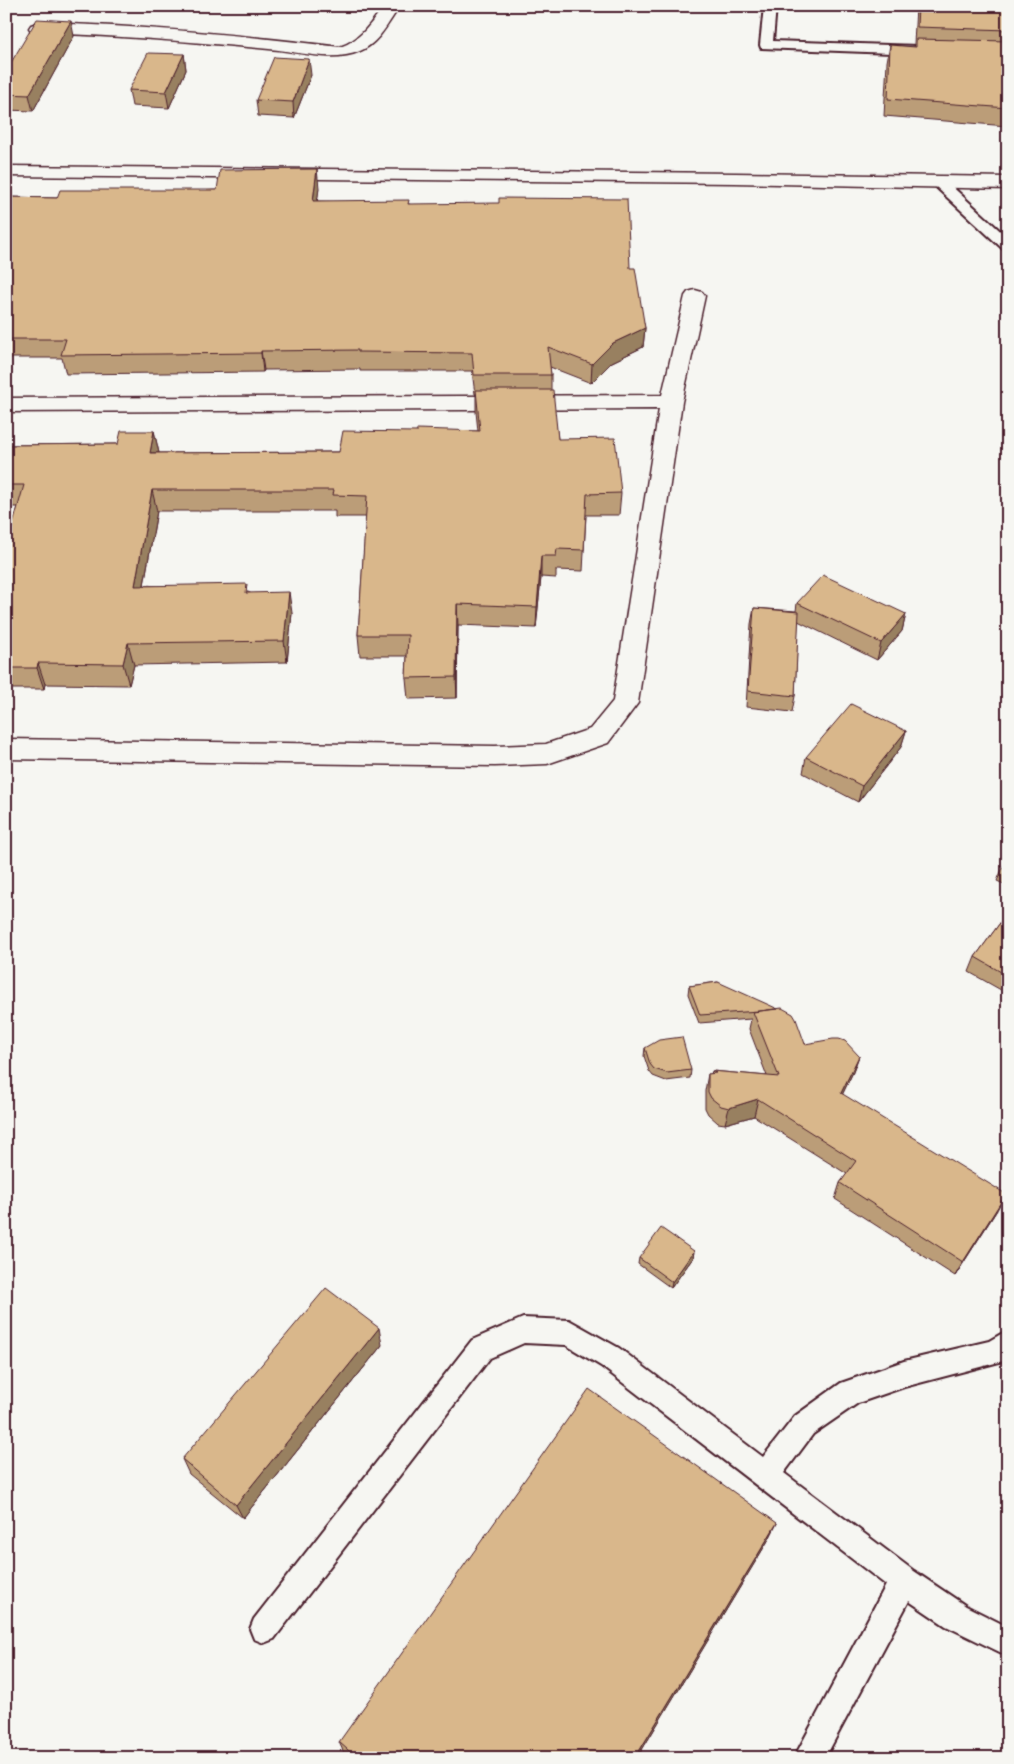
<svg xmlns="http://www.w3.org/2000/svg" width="1014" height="1764" viewBox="0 0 1014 1764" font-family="Sriracha,sans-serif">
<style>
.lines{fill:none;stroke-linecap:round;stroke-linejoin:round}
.service-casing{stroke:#4a1f2b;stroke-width:4}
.minor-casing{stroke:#4a1f2b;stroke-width:3}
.tertiary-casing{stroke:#4a1f2b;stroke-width:3}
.service{fill:#f6f6f2;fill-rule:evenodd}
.minor{fill:#f6f6f2;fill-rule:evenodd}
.tertiary{fill:#f6f6f2;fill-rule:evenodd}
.wall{fill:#bb9d78;stroke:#4a1f2b}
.shaded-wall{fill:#988061;stroke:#4a1f2b}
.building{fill:#d9b78b;stroke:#4a1f2b}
</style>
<rect width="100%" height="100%" fill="#f6f6f2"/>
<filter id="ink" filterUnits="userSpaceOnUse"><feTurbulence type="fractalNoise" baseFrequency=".02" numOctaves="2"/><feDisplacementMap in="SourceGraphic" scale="10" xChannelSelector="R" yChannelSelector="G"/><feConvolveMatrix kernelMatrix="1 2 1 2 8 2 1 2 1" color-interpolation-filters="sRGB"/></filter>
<g filter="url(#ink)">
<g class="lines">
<g class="service-casing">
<path id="service" d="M 764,6 L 776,6 L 773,41 L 918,46 L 924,50 L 918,54 L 761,48 L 760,45 Z
M 940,179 L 945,180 L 1008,238 L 1008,250 L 1003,249 L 935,186 L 933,183 L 935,180 Z
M 523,1318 L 569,1320 L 619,1348 L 763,1457 L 795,1416 L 841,1383 L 904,1361 L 989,1341 L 1008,1330 L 1008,1358 L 1003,1361 L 904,1387 L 858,1403 L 813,1434 L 784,1473 L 914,1571 L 966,1606 L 1008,1627 L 1008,1656 L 946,1626 L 909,1601 L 825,1758 L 794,1758 L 886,1585 L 601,1366 L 566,1345 L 524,1343 L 490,1358 L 274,1639 L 264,1643 L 254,1639 L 250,1629 L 254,1619 L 472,1340 Z"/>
</g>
<g class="minor-casing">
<path id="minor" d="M 384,6 L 400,6 C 389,22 378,44 360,51 C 332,63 298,51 269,49 C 192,42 115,35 37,33 L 31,31 L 29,28 L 31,25 L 37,23 C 138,25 240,35 340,47 C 361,40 371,23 384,6 Z
M 695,290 L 702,292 L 705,296 L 682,402 L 638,703 L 608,743 L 547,764 L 495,766 L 6,759 L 6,739 L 495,746 L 546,744 L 590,729 L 613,701 L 659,409 L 6,412 L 6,398 L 662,395 L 685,296 L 688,292 Z"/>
</g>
<g class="tertiary-casing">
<path id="tertiary" d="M 6,166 L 735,173 L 1008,177 L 1008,189 L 735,183 L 6,176 Z"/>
</g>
<use href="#service" class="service"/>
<use href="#minor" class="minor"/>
<use href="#tertiary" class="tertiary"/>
</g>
<path class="wall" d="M 916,6 L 1008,6 L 1007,126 L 884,116 L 887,62 L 890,45 L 914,47 L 915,44 L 914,44 Z
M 74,36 L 33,111 L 6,110 L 6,71 Z
M 184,54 L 186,70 L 169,108 L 132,106 L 129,90 Z
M 311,75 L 294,118 L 258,116 L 256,100 Z
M 319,188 L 317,201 L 409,204 L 630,268 L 645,328 L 643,347 L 612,362 L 591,383 L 550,367 L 551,375 L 551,390 L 558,439 L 621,493 L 619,515 L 586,515 L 583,571 L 556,570 L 556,578 L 541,577 L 536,628 L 458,625 L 457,698 L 408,699 L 406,678 L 407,656 L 360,656 L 358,635 L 366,517 L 335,517 L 335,511 L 157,511 L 144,585 L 248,592 L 292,613 L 287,662 L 134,665 L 129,685 L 45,684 L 44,689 L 6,689 L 6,549 L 18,507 L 6,507 L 6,445 L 118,444 L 154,431 L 159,453 L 339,452 L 417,432 L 478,431 L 476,412 L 476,394 L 475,394 L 472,371 L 360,371 L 360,369 L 264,370 L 263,372 L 66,374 L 62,358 L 6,358 L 6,197 L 57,198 L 217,190 Z
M 797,603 L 906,614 L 902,631 L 877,660 L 798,621 L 795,696 L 792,712 L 746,707 L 751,624 L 754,608 L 796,611 Z
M 906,731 L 901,747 L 858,802 L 803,773 L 806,757 Z
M 1008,859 L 1008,886 L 997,881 L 1004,865 Z
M 1008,912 L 1008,994 L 969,972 L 975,957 Z
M 718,982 L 805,1044 L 859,1056 L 853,1072 L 842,1095 L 997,1210 L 955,1276 L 835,1199 L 840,1183 L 847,1174 L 754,1116 L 725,1124 L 718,1123 L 708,1114 L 705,1108 L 705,1091 L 708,1074 L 711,1074 L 712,1071 L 767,1076 L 749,1029 L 751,1019 L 699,1023 L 688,994 L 689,986 Z
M 645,1048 L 691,1070 L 690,1078 L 666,1081 L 653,1076 L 649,1071 L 644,1056 Z
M 694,1251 L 693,1258 L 671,1288 L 638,1264 L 639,1258 Z
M 382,1345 L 243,1518 L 189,1474 L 182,1459 Z
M 777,1523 L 769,1539 L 637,1758 L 350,1758 L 344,1753 L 339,1742 Z
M 1008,1539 L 1008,1547 L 1004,1545 Z"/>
<path class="shaded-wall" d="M 71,21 L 74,36 L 33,111 L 29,95 Z
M 184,54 L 186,70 L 169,108 L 166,92 Z
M 309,59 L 311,75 L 294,118 L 293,102 Z
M 317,169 L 319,188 L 315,220 L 313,201 Z
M 645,328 L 643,347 L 612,362 L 591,383 L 592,364 L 613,343 Z
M 261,351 L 264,370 L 263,372 L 261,353 Z
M 154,431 L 159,453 L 150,453 Z
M 152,490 L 157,511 L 140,607 L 135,586 Z
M 541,556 L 541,577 L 536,628 L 537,607 Z
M 289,592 L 292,613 L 287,662 L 284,641 Z
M 457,604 L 458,625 L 457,698 L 456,677 Z
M 906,614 L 902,631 L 877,660 L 881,643 Z
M 128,643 L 134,665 L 129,685 L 123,664 Z
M 38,663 L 45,684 L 44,689 L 37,668 Z
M 906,731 L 901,747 L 858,802 L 862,786 Z
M 859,1056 L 853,1072 L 835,1110 L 841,1093 Z
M 758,1099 L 754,1116 L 725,1124 L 729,1108 Z
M 1006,1194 L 997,1210 L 955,1276 L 963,1262 Z
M 694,1251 L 693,1258 L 671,1288 L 672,1282 Z
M 379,1328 L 382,1345 L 243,1518 L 236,1505 Z
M 777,1523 L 769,1539 L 637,1758 L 635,1758 Z"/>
<path class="building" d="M 918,6 L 1008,6 L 1008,30 L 917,27 Z
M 37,19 L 71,21 L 29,95 L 6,94 L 6,71 Z
M 916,39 L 1008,41 L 1008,108 L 888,99 L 890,45 L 916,47 Z
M 148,53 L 184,54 L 166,92 L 129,90 Z
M 274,57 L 309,59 L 293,102 L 256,100 Z
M 317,169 L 313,201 L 409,200 L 408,204 L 499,203 L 499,198 L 627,199 L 630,268 L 635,268 L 645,328 L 613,343 L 592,364 L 548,347 L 551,375 L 474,375 L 472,353 L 358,352 L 358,350 L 261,351 L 261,353 L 61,355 L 66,339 L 6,339 L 6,197 L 57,198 L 60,190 L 217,190 L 220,170 Z
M 476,390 L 553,390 L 558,439 L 615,438 L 621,493 L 587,494 L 584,550 L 557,549 L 556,556 L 541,556 L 537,607 L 457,604 L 456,677 L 406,678 L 408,635 L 358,635 L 367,496 L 333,495 L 334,490 L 152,490 L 135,586 L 247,584 L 246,593 L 289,592 L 284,641 L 128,643 L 123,664 L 38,663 L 37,668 L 6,668 L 6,549 L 24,485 L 6,485 L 6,445 L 118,444 L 121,431 L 154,431 L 150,453 L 339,452 L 343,431 L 417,432 L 417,429 L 480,431 Z
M 823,575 L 906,614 L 881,643 L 797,603 Z
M 754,608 L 799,612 L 795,696 L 748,691 Z
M 851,704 L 906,731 L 862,786 L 806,757 Z
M 1008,859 L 1008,867 L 1004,865 Z
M 1008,912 L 1008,976 L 975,957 Z
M 718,982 L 778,1009 L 759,1011 L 700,1015 L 689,986 Z
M 782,1008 L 793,1014 L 796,1019 L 805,1044 L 833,1039 L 839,1039 L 845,1041 L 859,1056 L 841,1093 L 1006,1194 L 963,1262 L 840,1183 L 856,1161 L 758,1099 L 729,1108 L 721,1106 L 711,1098 L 708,1092 L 708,1074 L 716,1073 L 712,1071 L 779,1077 L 753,1012 Z
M 682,1037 L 691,1070 L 667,1073 L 654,1069 L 650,1064 L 645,1048 L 659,1040 Z
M 661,1228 L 694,1251 L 672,1282 L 639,1258 Z
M 326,1288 L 379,1328 L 236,1505 L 182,1459 Z
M 589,1389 L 777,1523 L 635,1758 L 357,1758 L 339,1742 Z"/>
</g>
<rect width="1014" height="1764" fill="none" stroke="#f6f6f2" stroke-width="25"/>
<rect x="12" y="12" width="989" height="1739" fill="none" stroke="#4a1f2b" stroke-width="2" filter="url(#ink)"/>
</svg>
